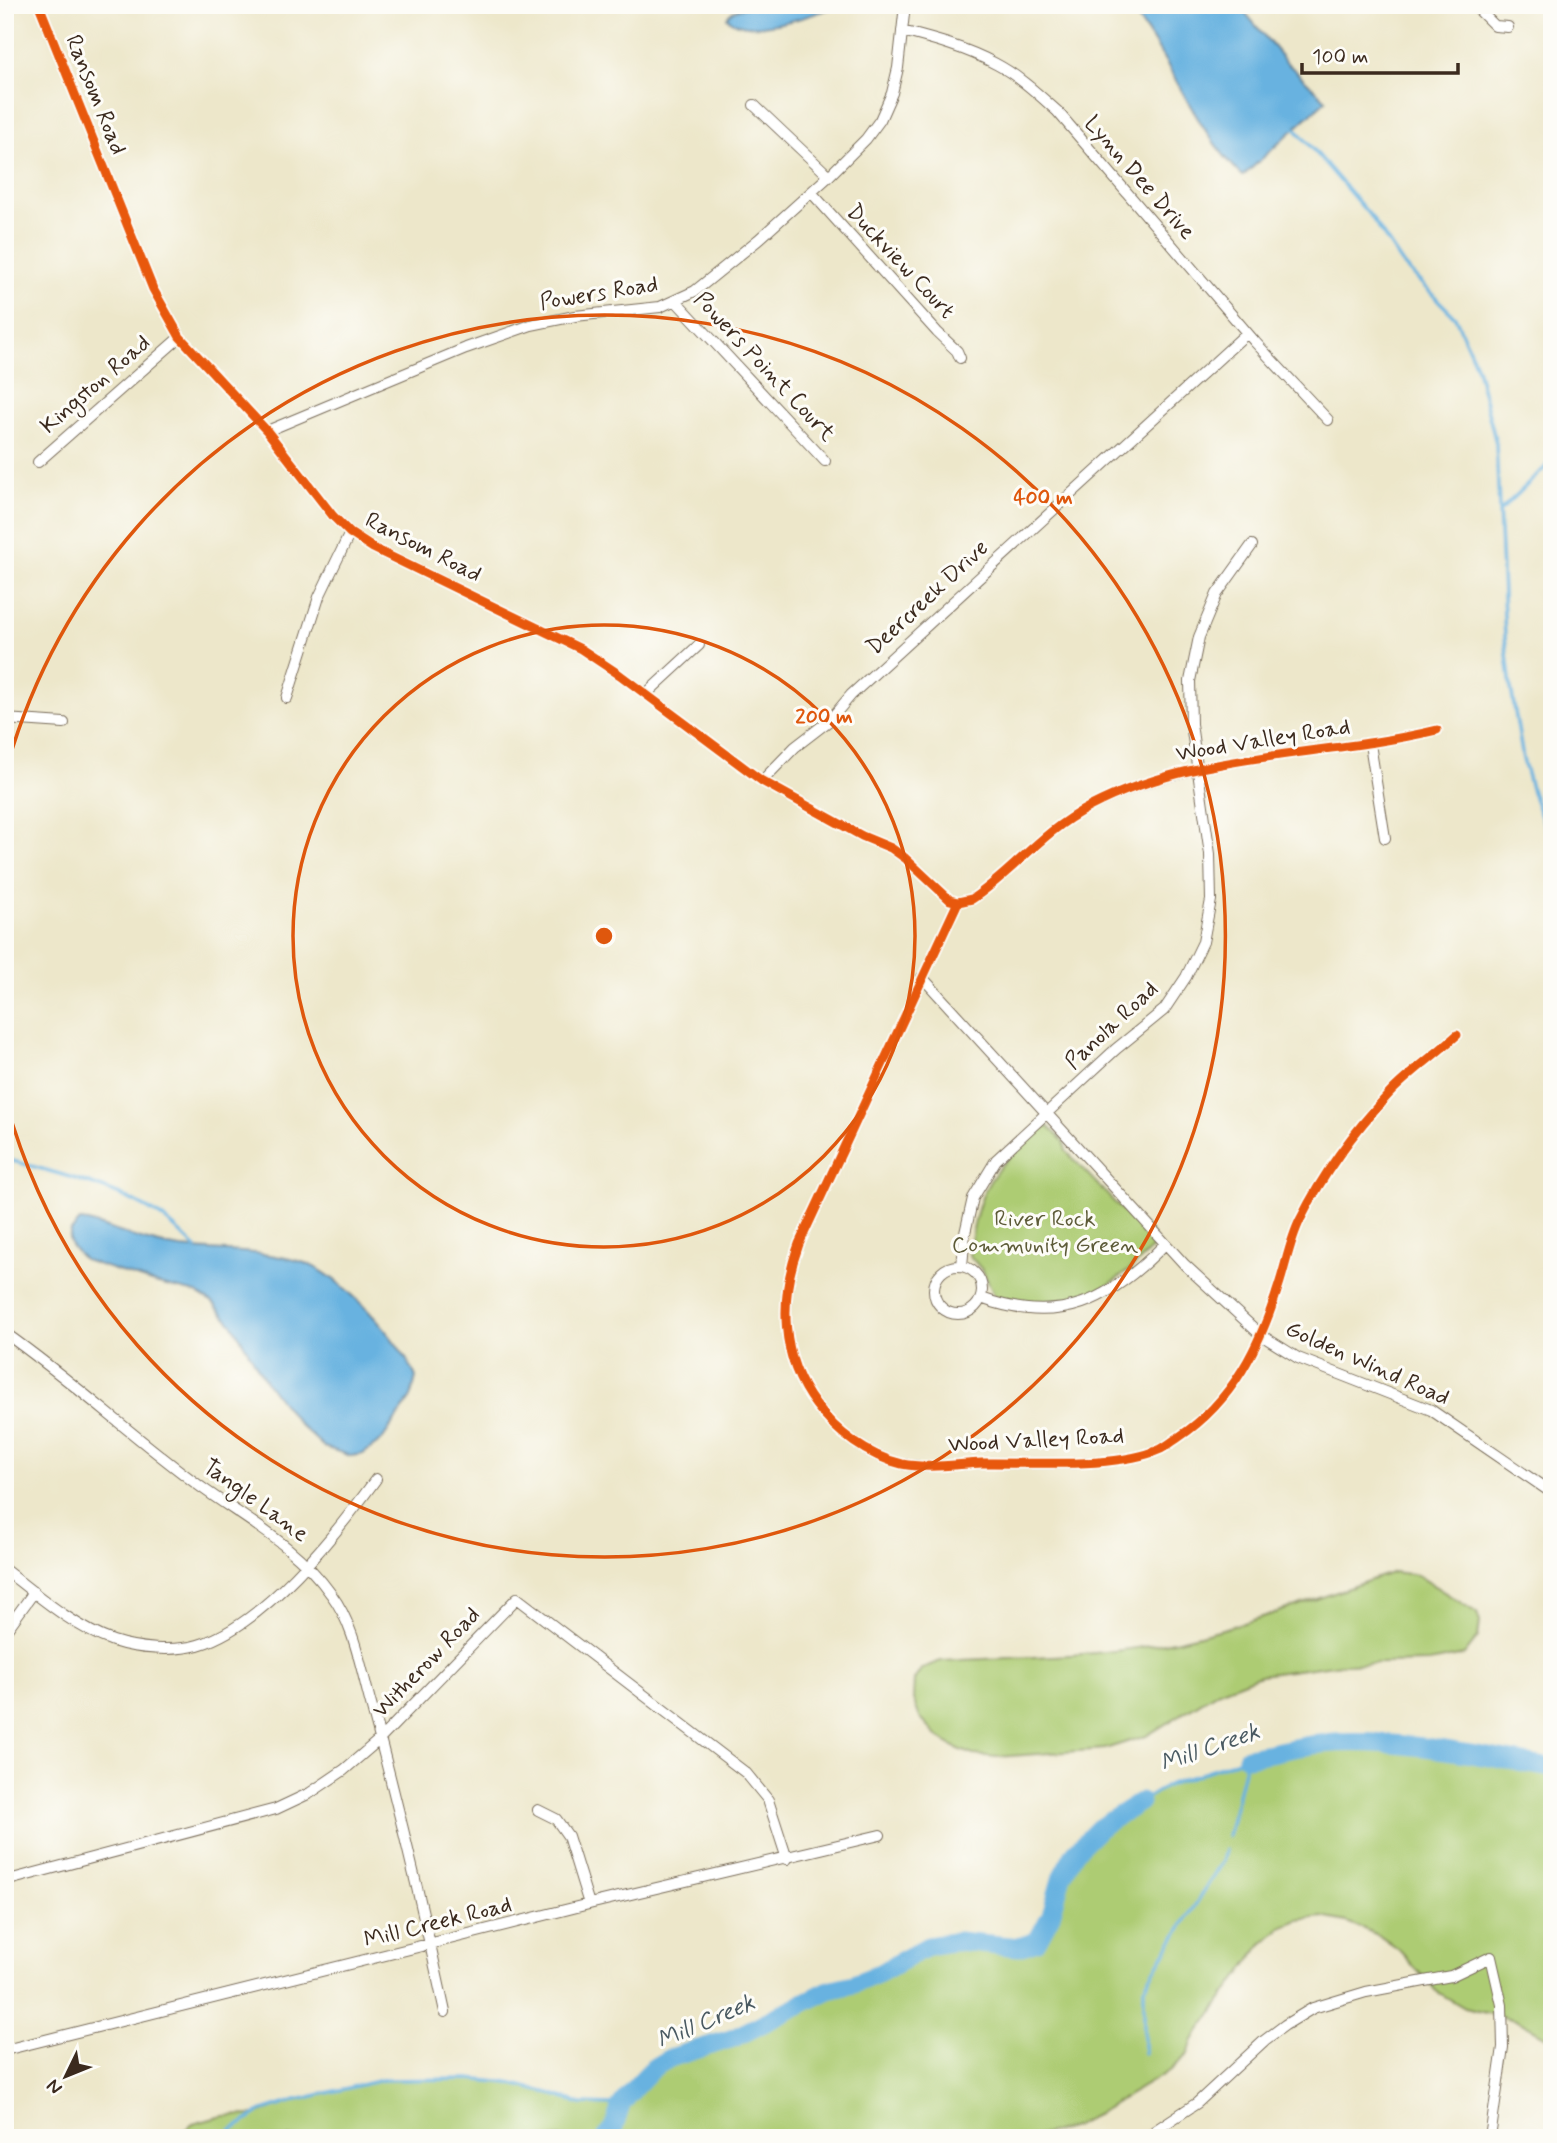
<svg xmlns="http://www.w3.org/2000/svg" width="1557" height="2143" viewBox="0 0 1557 2143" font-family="Mynerve,sans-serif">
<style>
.green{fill:#adcc73;stroke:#747b48;stroke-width:2}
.water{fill:#67b2e0;stroke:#516e7f;stroke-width:2}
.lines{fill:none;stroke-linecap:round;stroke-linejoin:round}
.stream{stroke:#67b2e0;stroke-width:3.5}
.river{stroke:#67b2e0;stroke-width:19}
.minor-casing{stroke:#796c5a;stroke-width:12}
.minor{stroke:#fff;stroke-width:10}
.cycleway-casing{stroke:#fdfcf7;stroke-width:13}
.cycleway{stroke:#e8590c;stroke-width:9}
.ring{fill:none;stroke:#df570d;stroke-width:3.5}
.labels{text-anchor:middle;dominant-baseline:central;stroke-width:6;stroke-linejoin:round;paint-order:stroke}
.street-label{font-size:23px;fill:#3b2a1e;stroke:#fdfcf7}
.park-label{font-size:23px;fill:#5d5b38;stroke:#fdfcf7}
.water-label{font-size:24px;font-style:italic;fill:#4a5a62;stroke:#fdfcf7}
.centre{fill:#df570d;stroke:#fdfcf7;stroke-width:3.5}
.ring-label{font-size:21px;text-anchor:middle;font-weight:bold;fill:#df570d;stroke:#fdfcf7;stroke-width:6;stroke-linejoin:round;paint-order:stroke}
</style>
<rect width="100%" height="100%" fill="#fdfcf7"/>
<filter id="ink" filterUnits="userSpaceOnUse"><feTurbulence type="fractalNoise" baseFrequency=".0143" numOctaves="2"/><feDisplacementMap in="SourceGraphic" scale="14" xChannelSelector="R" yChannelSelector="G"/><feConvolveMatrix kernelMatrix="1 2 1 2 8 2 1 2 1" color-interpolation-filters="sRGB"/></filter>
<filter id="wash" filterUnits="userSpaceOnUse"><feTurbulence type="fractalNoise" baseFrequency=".00686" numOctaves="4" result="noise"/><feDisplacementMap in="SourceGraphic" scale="28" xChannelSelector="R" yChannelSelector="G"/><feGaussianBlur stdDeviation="1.57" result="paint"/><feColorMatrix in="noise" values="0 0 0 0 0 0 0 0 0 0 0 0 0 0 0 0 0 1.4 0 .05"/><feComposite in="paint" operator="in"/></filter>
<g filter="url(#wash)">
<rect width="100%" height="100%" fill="#ede7ca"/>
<path class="green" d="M 1048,1126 L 1064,1142 L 1066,1151 L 1131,1220 C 1143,1225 1154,1231 1155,1245 C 1123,1282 1074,1312 1022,1304 C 1013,1302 1004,1299 995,1297 L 983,1271 L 969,1255 C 978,1187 990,1172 1040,1128 Z
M 1394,1572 L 1417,1575 L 1477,1613 L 1480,1622 L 1478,1637 L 1464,1655 L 1429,1662 L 1341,1664 L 1260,1675 L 1219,1691 L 1146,1736 L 1105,1749 L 997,1757 L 973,1755 L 952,1746 L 936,1735 L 920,1718 L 913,1699 L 914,1680 L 922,1668 L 941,1661 C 1011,1657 1084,1658 1154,1645 C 1236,1630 1315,1599 1394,1572 Z
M 1339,1743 C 1414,1746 1479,1755 1552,1768 L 1552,2040 L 1516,2020 L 1465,2008 L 1436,1991 L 1399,1950 L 1378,1935 L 1347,1922 L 1322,1917 L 1298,1920 L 1281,1927 L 1261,1945 L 1193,2040 L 1188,2054 L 1171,2070 L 1074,2127 L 1029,2138 L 970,2136 L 967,2138 L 175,2138 L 193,2124 L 222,2116 L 255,2115 L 297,2100 L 382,2080 L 469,2079 L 509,2083 L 552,2094 L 581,2104 L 612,2105 L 615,2107 L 631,2094 L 635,2087 L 653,2068 L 670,2058 L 734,2038 L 829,1990 L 854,1984 L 880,1973 L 928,1946 L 958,1941 L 992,1946 L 1028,1945 L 1037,1941 L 1051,1915 L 1067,1865 L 1075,1852 L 1099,1828 L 1168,1785 L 1247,1757 L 1320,1744 Z"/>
<path class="water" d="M 766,5 L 840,5 C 815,14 749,39 727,18 C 734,5 752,7 766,5 Z
M 1127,5 L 1239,5 L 1285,61 L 1326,100 L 1243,176 C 1192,128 1172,58 1127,5 Z
M 80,1221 L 88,1222 C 118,1231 150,1244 181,1248 C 221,1252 262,1250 302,1262 C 341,1274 400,1340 416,1377 L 411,1397 L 381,1441 L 363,1454 L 351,1456 L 324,1447 L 299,1424 L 282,1403 L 267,1383 L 233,1325 L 213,1303 L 196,1293 L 154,1283 L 84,1260 L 71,1246 L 69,1239 L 71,1231 Z"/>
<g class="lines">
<path class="stream" d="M 1294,127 L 1372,218 L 1404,266 L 1455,317 L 1477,368 L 1496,443 L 1505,637 L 1511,688 L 1523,759 L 1532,792 L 1552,845
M 1500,511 L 1552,461
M 5,1159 C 54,1172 129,1191 168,1222 C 178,1230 187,1240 196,1248
M 1140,1802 L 1168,1785 L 1247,1757
M 1228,1836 L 1247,1757
M 1144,2053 L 1144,1987 L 1222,1862 L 1225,1850
M 220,2138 L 260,2112 L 297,2100 L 382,2080 L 469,2079 L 509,2083 L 552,2094 L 581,2104 L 612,2105 L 615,2107 L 621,2105"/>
<path class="river" d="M 1247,1757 C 1272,1754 1296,1746 1321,1744 C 1394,1737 1481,1756 1552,1768
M 606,2138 L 614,2127 L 621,2105 L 635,2087 L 653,2068 L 670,2058 L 734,2038 L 829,1990 L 854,1984 L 880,1973 L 928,1946 L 958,1941 L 1019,1947 L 1037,1941 L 1051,1915 L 1062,1876 L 1075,1852 L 1099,1828 L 1140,1802"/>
</g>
</g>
<g filter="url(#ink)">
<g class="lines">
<g class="minor-casing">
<path id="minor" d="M 39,5 L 153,289 L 180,337 L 267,431 L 333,516 L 350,533 L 373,548 L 581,649 L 620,675 L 762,781 L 862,836 L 891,848 L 905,858 L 950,900 L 958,902 L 972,899 C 1014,871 1041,832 1089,807 C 1197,750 1321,758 1437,730
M 1474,5 L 1495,26 L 1508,27
M 902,31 C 933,39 967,48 996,64 C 1019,76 1038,94 1057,111 L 1255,342 L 1328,420
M 754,105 L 829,176
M 811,192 L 937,332 L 957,351 L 960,358
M 675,300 L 825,461
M 267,431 L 466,348 L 531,325 L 575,316 L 660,307 L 695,291 L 758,240 L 829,176 L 866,139 L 880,120 L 892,93 L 898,68 L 905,5
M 38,462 L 180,337
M 646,694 L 699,645
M 287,698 L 319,597 L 350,533
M 5,719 L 64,723
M 1370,744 L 1385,838
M 762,781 L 795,747 L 830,720 L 851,695 L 1247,333
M 958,902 L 799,1244 C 779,1298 780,1358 816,1405 C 837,1433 868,1456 902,1464 C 927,1469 957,1464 982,1463 C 1033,1462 1116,1469 1161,1449 C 1167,1446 1173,1441 1179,1437 C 1233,1401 1260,1346 1279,1285 C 1286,1264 1290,1240 1300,1220 C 1323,1174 1354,1131 1389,1094 C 1409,1073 1435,1055 1457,1035
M 922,977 L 1185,1265 L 1261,1335 L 1298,1358 L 1431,1410 L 1552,1493
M934 1290a24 24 0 1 1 48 0a24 24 0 1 1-48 0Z
M 962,1266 L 965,1233 L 973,1198 L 996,1160 L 1116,1049 L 1164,1010 L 1186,977 L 1203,942 L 1211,900 L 1210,854 L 1191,724 L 1190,681 L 1199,637 L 1217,594 L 1252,545
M 981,1298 C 1060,1327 1110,1301 1165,1244
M 5,1333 C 73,1381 134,1438 201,1487 C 248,1521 297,1546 331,1594 C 355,1626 361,1670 372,1708 C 399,1809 423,1910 445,2012
M 5,1570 C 36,1594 75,1628 113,1641 C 137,1649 173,1652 198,1645 C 265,1625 336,1534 376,1479
M 5,1632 L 34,1592
M 538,1810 L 556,1819 L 568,1836 L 589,1904
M 5,1881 L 276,1809 L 310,1793 L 344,1770 L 380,1739 L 517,1598 L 746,1773 L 768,1800 L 787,1859
M 5,2050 L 589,1904 L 880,1835
M 1144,2138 L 1197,2103 L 1265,2040 L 1285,2025 L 1313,2008 L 1366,1992 L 1451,1976 L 1491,1957 L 1502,2005 L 1503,2047 L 1490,2138"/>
</g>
<use href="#minor" class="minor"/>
<g class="cycleway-casing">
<path id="cycleway" d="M 39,5 L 153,289 L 180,337 L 267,431 L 333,516 L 350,533 L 373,548 L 581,649 L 620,675 L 762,781 L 862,836 L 891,848 L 905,858 L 950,900 L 958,902 L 972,899 C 1014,871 1041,832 1089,807 C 1197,750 1321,758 1437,730
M 958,902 L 799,1244 C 779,1298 780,1358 816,1405 C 837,1433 868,1456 902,1464 C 927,1469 957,1464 982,1463 C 1033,1462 1116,1469 1161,1449 C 1167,1446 1173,1441 1179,1437 C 1233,1401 1260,1346 1279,1285 C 1286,1264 1290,1240 1300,1220 C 1323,1174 1354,1131 1389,1094 C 1409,1073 1435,1055 1457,1035"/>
</g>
<use href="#cycleway" class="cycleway"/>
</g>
</g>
<g class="ring">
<circle cx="604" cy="936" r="311"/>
<path d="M6 770A621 621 0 1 1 6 1102"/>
</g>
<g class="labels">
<g class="street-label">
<text transform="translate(95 95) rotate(68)">Ransom Road</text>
<text transform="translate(1139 178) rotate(49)">Lynn Dee Drive</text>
<text transform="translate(900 262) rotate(47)">Duckview Court</text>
<text transform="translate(599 294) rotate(-9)">Powers Road</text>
<text transform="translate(764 367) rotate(47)">Powers Point Court</text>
<text transform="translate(96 385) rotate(-41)">Kingston Road</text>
<text transform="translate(423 548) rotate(27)">Ransom Road</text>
<text transform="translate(928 598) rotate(-43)">Deercreek Drive</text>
<text transform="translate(1263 741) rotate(-9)">Wood Valley Road</text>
<text transform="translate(1112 1026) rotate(-43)">Panola Road</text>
<text transform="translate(1367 1364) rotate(24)">Golden Wind Road</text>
<text transform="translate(1036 1441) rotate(-3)">Wood Valley Road</text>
<text transform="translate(255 1501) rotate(36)">Tangle Lane</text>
<text transform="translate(427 1663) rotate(-46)">Witherow Road</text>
<text transform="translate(438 1923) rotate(-14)">Mill Creek Road</text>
</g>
<g class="park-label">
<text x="1045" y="1220">River Rock<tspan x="1045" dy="26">Community Green</tspan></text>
</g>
<g class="water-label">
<text transform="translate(1210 1748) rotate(-19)">Mill Creek</text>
<text transform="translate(706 2022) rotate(-23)">Mill Creek</text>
</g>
</g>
<circle cx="604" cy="936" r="10" class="centre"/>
<g class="ring-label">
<text x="1043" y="504">400 m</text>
<text x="824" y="723">200 m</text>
</g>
<rect width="1557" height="2143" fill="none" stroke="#fdfcf7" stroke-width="28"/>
<g transform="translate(66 2076) rotate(227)" stroke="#fdfcf7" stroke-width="5" paint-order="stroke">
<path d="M0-5L12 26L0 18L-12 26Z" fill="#3b2a1e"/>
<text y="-10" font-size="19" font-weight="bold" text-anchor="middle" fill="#3b2a1e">N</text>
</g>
<path d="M1302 63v10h156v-10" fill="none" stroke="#3b2a1e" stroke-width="3.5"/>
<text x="1312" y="63" font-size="21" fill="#3b2a1e" stroke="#fdfcf7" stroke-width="5" paint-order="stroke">100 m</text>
</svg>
